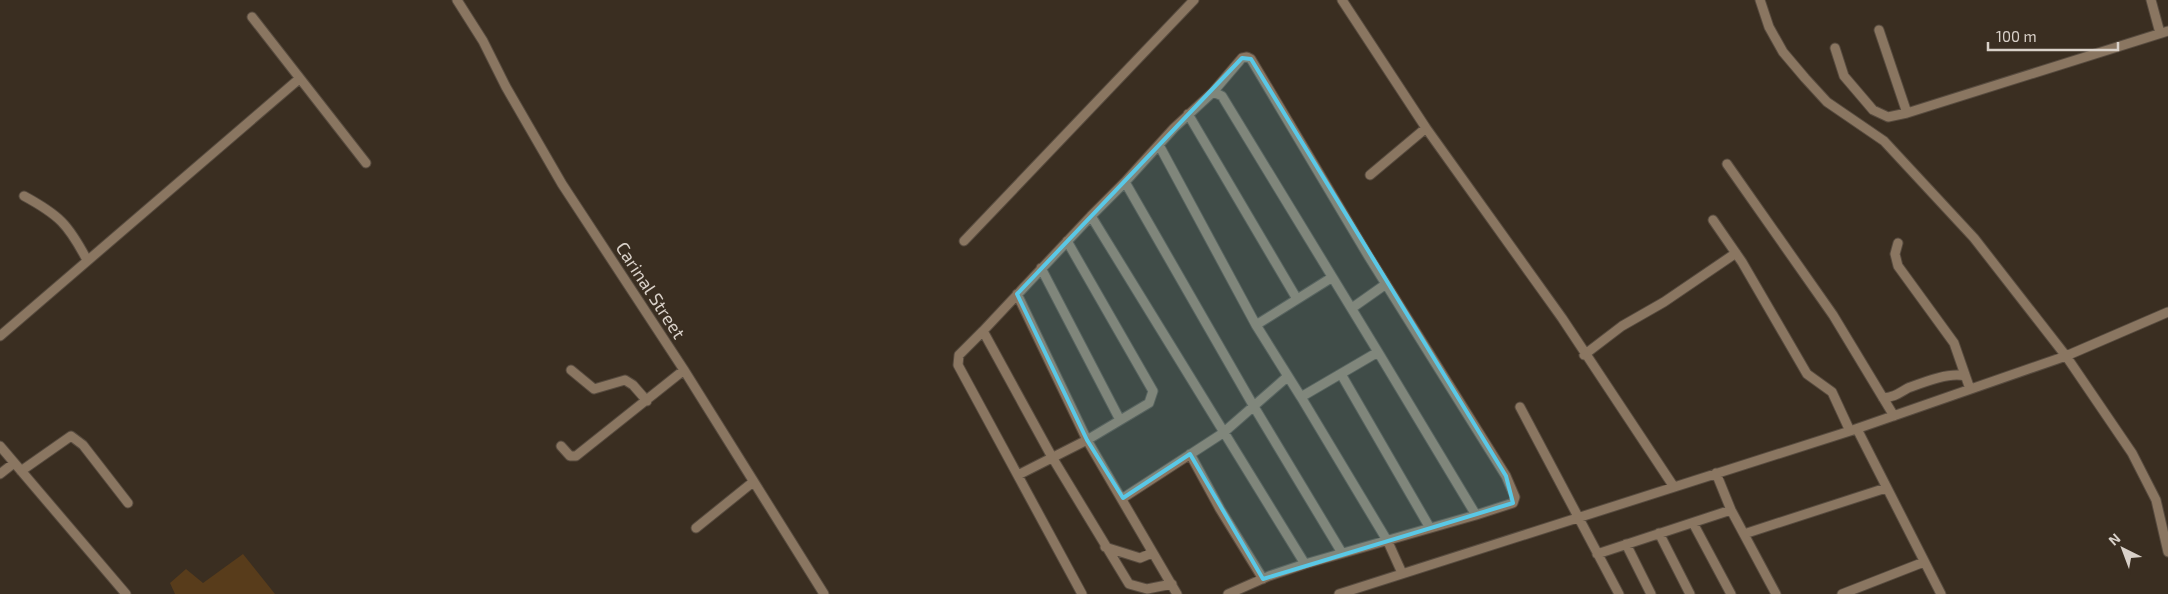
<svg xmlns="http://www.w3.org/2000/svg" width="2168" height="594" viewBox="0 0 2168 594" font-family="'Exo 2',sans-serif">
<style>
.green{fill:#583c1b}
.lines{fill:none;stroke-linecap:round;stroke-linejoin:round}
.minor-casing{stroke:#574b3f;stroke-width:11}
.minor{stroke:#8a7661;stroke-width:9}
.marked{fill:#5ac8e6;fill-opacity:0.2;stroke:#5ac8e6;stroke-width:4;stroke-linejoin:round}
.labels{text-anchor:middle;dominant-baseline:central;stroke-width:4;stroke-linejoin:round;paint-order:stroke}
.street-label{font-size:18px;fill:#d9d1c9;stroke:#3a2e21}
</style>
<rect width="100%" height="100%" fill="#3a2e21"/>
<path class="green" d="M 243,554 L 275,594 L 175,594 L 170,583 L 186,569 L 203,583 Z"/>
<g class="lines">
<g class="minor-casing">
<path id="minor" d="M 457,0 L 483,41 L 506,87 L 562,184 L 684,370 L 824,594
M 1342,0 L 1426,128 L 1562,318 L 1674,487
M 1760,0 L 1769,27 L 1783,52 L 1805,78 L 1827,102 L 1884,141 L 1974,238 L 2066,356 L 2132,453 L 2156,500 L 2168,552
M 2151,0 L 2160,33
M 252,17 L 366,163
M 1879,30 L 1907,113
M 1835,48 L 1844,76 L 1873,110 L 1888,117 L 1907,113 L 2168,31
M 1213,92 L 1242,58 L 1247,57 L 1251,59 L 1369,257 L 1506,476 L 1515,497 L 1513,503 L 1476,515 L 1378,352 L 1301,397 L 1388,542 L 1402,573
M 1188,114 L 1297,299
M 1159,145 L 1256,325 L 1301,397
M 1727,164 L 1833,315 L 1894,416
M 1370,175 L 1426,128
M 1125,182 L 1174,128 L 1213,92 L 1222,96 L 1378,352
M 24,196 C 59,215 68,224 87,260
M 1091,216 L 983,331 L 1052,457 L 1129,584 L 1147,589 L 1172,584
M 1713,220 L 1742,262 L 1807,374 L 1832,392 L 1850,431
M 964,241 L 1194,0
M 1898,243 L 1895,254 L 1898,266 L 1954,343 L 1970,389
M 1041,268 L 1120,420
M 1017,294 L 1087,440 L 1149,403 L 1153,391 L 1067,241
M 1352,308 L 1386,284
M 1256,325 L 1331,278
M 983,331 L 959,355 L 958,365 L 1082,594
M 0,336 L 299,79
M 1584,355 L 1622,326 L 1664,302 L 1736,253
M 571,370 L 594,389 L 625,380 L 633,385 L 647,401
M 1341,374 L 1430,528
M 1883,398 C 1895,397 1899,393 1908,388 C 1924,382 1949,372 1965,376
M 1520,407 L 1619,594
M 1857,429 L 1941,594
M 0,446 L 126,594
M 561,446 L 570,456 L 576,456 L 684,370
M 1190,454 L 1220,509 L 1263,579
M 21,471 L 71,436 L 83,445 L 128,503
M 1716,473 L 1731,510 L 1776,594
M 0,474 L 14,463
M 1018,475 L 1087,440 L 1177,594
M 1123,498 L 1223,433 L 1287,377
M 1693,523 L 1731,594
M 696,528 L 753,482
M 1659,533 L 1690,594
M 1744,534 L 1886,488
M 1626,544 L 1651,594
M 1105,547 L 1140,558 L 1152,553
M 1597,554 L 1731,510
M 1305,564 L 1091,216 L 1125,182 L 1253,405 L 1342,553
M 1228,594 L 1269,576 L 1305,564 L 1476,515
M 1339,594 L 1850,431 L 2066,356 L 2168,312
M 1842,594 L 1924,562"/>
</g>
<use href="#minor" class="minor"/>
</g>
<path class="marked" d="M 1242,58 L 1251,59 L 1506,476 L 1513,503 L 1263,579 L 1190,454 L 1123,498 L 1087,440 L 1017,294 Z"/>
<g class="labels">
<g class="street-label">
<text transform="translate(651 290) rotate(57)">Carinal Street</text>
</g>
</g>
<g transform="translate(2123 549) rotate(318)" stroke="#3a2e21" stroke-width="4" paint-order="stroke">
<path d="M0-4L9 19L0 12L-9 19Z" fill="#d9d1c9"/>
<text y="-8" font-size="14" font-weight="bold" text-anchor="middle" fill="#d9d1c9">N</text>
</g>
<path d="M1988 42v8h130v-8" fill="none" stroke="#d9d1c9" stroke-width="2.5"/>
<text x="1996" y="42" font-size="15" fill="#d9d1c9" stroke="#3a2e21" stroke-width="4" paint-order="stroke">100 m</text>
</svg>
